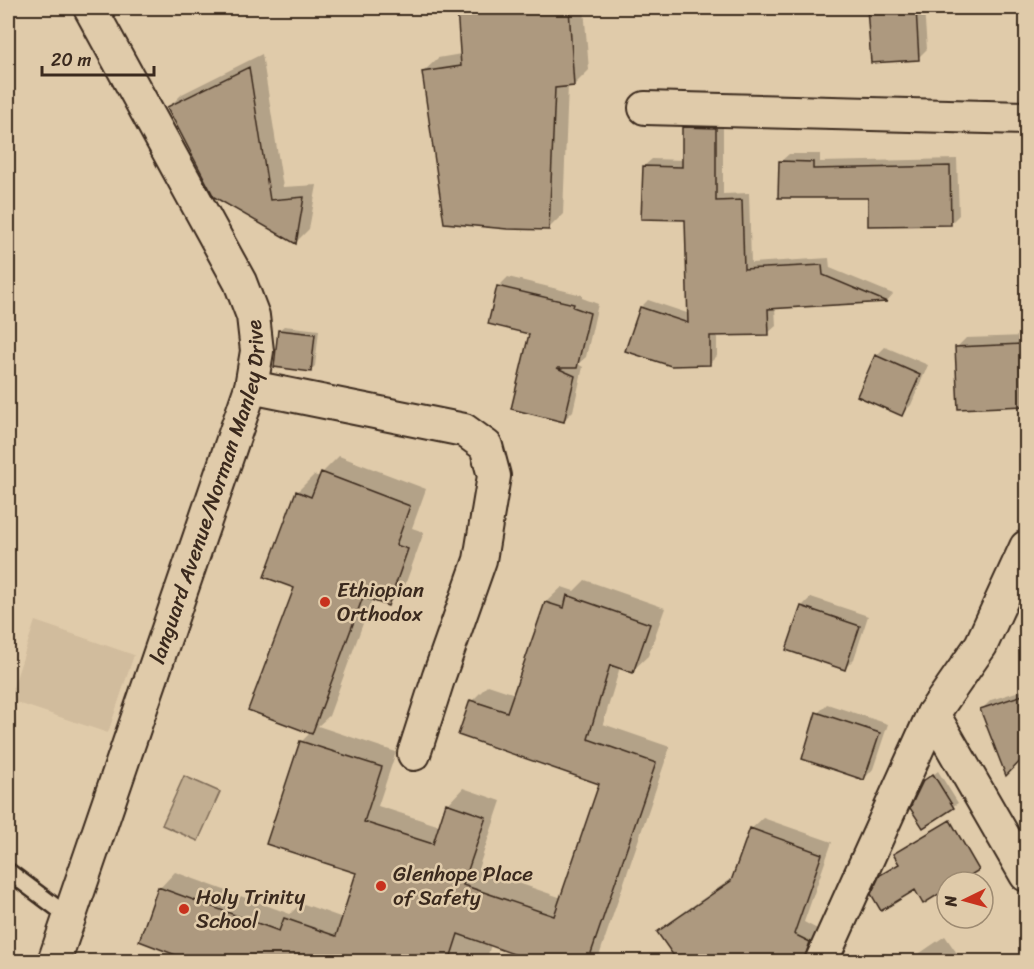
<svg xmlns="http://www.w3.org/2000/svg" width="1034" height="969" viewBox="0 0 1034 969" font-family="Sriracha,sans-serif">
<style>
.built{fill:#d1bc9d}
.green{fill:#c2ae91;stroke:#7e6c58;stroke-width:1.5}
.shadow{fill:#0003}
.building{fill:#ad997f;stroke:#3b2a1e;stroke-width:1.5}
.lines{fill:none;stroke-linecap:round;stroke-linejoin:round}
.lane-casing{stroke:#3b2a1e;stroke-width:20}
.street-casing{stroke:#3b2a1e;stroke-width:36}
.lane{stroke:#e0cbaa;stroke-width:15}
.street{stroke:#e0cbaa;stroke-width:32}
.poi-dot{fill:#c8321e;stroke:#e0cbaa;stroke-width:2}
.labels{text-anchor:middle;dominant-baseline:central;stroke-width:5;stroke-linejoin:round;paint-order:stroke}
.street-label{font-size:21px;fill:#3b2a1e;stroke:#e0cbaa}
.poi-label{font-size:21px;fill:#3b2a1e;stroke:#e0cbaa;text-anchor:start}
</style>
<rect width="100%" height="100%" fill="#e0cbaa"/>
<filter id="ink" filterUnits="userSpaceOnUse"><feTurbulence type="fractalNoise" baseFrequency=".0167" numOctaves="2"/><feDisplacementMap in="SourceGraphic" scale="12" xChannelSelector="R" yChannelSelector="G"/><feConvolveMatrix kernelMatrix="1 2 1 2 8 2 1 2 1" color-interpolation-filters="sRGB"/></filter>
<g filter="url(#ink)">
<path class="built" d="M 35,621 L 134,655 L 108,733 L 9,700 Z"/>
<path class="green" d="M 184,776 L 220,792 L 198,841 L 162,825 Z"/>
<path class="shadow" d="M 352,8 L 380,8 L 353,12 Z
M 458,8 L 584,8 L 589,70 L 574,85 L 568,85 L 563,214 L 548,229 L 423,72 L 438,58 L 461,54 Z
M 869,8 L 924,8 L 927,49 L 918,58 L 872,61 Z
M 262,54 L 283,187 L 317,185 L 309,229 L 296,242 L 169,107 L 182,94 Z
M 691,120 L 723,121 L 723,194 L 749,193 L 751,263 L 829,258 L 830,268 L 893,294 L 887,301 L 775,307 L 776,326 L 768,333 L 717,335 L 717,356 L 709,364 L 641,307 L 648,300 L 690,314 L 687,219 L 644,166 L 652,159 L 683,160 L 684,128 Z
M 789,154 L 820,154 L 820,162 L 957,159 L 959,215 L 950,224 L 869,197 L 780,162 Z
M 508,277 L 582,295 L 582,298 L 598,304 L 586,357 L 578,364 L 583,367 L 573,411 L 564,420 L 531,332 L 498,287 Z
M 284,326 L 319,330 L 315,366 L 311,370 L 279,330 Z
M 1026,336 L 1026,402 L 1023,405 L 957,347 L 966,338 Z
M 885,347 L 928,365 L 911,405 L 902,414 L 876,356 Z
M 339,456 L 426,489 L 412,528 L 424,532 L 404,588 L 387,605 L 372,599 L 329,716 L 318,726 L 396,752 L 378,806 L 440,826 L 448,804 L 463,788 L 501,801 L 478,869 L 562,898 L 601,783 L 472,701 L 488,685 L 515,694 L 546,602 L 562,587 L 574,591 L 585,580 L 665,608 L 648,656 L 632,671 L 620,667 L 603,724 L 670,747 L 597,962 L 538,962 L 491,944 L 486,962 L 199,962 L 160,888 L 175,872 L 290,914 L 301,903 L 343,918 L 358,872 L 301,742 L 311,732 L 296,587 L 297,492 L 314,475 L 320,477 L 322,473 Z
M 811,597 L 868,616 L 854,659 L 845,668 L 802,606 Z
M 1026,689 L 1026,753 L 1007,774 L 982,709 L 991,700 Z
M 827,704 L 888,724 L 873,769 L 864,779 L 818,713 Z
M 938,771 L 958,803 L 923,825 L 924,782 Z
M 763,818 L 832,842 L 804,922 L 821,931 L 808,962 L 679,962 L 659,932 L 671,921 L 734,877 L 751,829 Z
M 945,936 L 963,962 L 907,962 Z
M 874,956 L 877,962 L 864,962 Z"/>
<path class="building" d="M 457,8 L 569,8 L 574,86 L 555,88 L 549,230 L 507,229 L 444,223 L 422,72 L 461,66 Z
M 867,8 L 916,8 L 919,60 L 871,63 Z
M 249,67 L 270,200 L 304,197 L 296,244 L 214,197 L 167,107 Z
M 682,127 L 716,128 L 716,201 L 742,200 L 744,269 L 822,265 L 823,275 L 887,302 L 768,309 L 769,335 L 710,336 L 710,365 L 671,366 L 625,351 L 640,307 L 688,323 L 685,220 L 641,219 L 643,166 L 682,167 Z
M 779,161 L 813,162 L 813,169 L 950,166 L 951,225 L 868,226 L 868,198 L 778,198 Z
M 497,286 L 574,304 L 573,307 L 590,313 L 577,368 L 557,368 L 575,376 L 564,422 L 511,409 L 529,334 L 488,324 Z
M 278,330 L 315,334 L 311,372 L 274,367 Z
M 1022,344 L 1024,406 L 958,409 L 955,347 Z
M 875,355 L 920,375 L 902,416 L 857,396 Z
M 321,472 L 410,506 L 396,545 L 408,549 L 388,606 L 363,597 L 312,734 L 248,710 L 294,588 L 264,577 L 296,491 L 311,497 Z
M 567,595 L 650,624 L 633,673 L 610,665 L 588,739 L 656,763 L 588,962 L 536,962 L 458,934 L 449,962 L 194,962 L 139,941 L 158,887 L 279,931 L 284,918 L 336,936 L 356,873 L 266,844 L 300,741 L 382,767 L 364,822 L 433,844 L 446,803 L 486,817 L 463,885 L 554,916 L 599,784 L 458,735 L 470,700 L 507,712 L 545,602 L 564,608 Z
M 801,606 L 860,626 L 845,670 L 786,650 Z
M 1026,694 L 1026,755 L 1006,776 L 980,709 Z
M 816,712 L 880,733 L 864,780 L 802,759 Z
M 933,774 L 954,808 L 923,828 L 910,808 L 923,781 Z
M 950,820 L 979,870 L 959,882 L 947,882 L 947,889 L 923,904 L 915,890 L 881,911 L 871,894 L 880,875 L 899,864 L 893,854 Z
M 750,828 L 822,854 L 794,934 L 810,942 L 803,962 L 678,962 L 657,932 L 731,881 Z"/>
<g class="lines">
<g class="lane-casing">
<path id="lane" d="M 8,871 L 69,917"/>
</g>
<g class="street-casing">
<g id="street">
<path d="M 645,108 L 1026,118"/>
<path d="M 251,387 L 464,430 L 486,446 L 494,476 L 480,560 L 439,676 L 414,754"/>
<path d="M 1026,547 L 981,645 L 933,714 L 1026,875"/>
<path id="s1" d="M 54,962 L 251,387 L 257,351 L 253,316 L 240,282 L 90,8"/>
<path d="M 821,962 L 933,714"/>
</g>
</g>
<use href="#lane" class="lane"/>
<use href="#street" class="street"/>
</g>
</g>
<g class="poi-dot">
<circle cx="325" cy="602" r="6"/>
<circle cx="381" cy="886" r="6"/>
<circle cx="184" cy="909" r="6"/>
</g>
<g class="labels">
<g class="street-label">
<text stroke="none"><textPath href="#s1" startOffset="496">languard Avenue/Norman Manley Drive</textPath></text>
</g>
<g class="poi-label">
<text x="337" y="590">Ethiopian<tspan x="337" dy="24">Orthodox</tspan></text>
<text x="393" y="874">Glenhope Place<tspan x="393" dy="24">of Safety</tspan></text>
<text x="196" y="897">Holy Trinity<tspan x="196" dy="24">School</tspan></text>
</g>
</g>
<rect width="1034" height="969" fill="none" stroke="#e0cbaa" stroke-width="30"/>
<rect x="15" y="15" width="1004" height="939" fill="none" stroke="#3b2a1e" stroke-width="2" filter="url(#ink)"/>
<g transform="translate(965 900) rotate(265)"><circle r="28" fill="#e0cbaa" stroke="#9e8b72" stroke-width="1.5"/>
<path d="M0-4.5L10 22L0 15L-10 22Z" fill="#c8321e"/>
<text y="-9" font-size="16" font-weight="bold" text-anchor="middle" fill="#3b2a1e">N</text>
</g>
<path d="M42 66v9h112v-9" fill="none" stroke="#3b2a1e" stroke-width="3"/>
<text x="51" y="66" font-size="18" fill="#3b2a1e" stroke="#e0cbaa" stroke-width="4.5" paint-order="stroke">20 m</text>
</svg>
